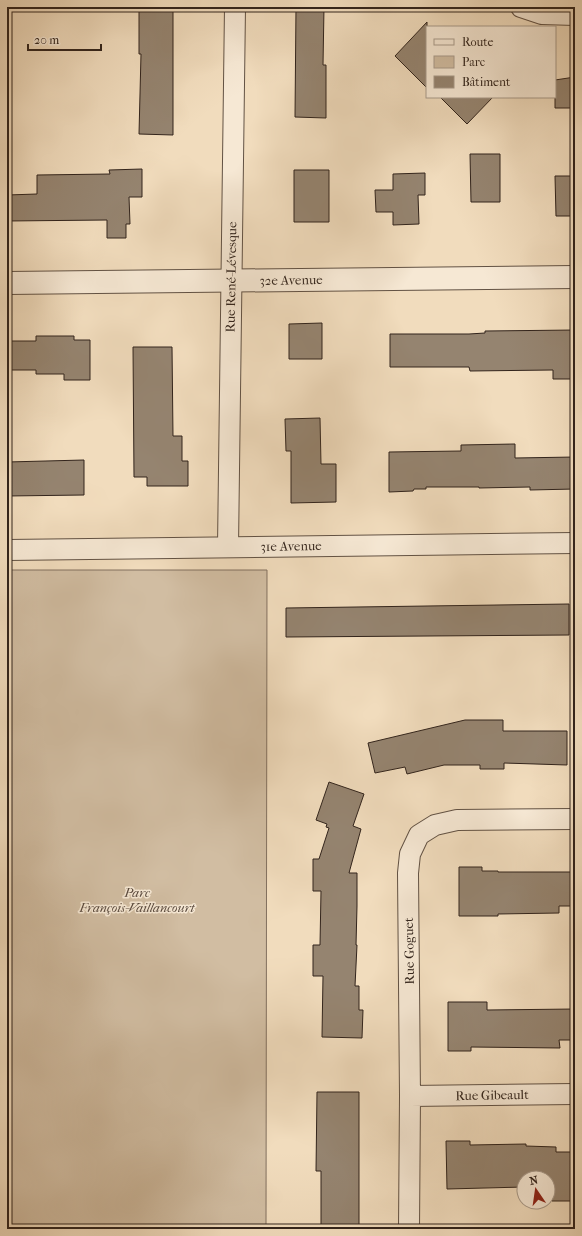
<svg xmlns="http://www.w3.org/2000/svg" width="582" height="1236" viewBox="0 0 582 1236" font-family="'IM FELL French Canon',serif">
<style>
.green{fill:#d1bda2;stroke:#82705f}
.building{fill:#958470;stroke:#32241c}
.lines{fill:none;stroke-linecap:round;stroke-linejoin:round}
.minor-casing{stroke:#625244;stroke-width:22}
.tertiary-casing{stroke:#625244;stroke-width:24}
.minor{stroke:#f6e8d4;stroke-width:20}
.tertiary{stroke:#f6e8d4;stroke-width:22}
.labels{text-anchor:middle;dominant-baseline:central;stroke-width:3;stroke-linejoin:round;paint-order:stroke}
.street-label{font-size:13px;fill:#32241c;stroke:#f6e8d4}
.park-label{font-size:13px;font-style:italic;fill:#5a4a3e;stroke:#f6e8d4}
</style>
<rect width="100%" height="100%" fill="#f1dcbd"/>
<filter id="stains"><feTurbulence type="fractalNoise" baseFrequency=".005" numOctaves="4"/><feColorMatrix values="0 0 0 0 .2 0 0 0 0 .09 0 0 0 0 .02 0 0 0 .5 -.17"/></filter>
<radialGradient id="worn" r=".72"><stop offset=".6" stop-color="#630" stop-opacity="0"/><stop offset="1" stop-color="#630" stop-opacity=".3"/></radialGradient>
<path class="green" d="M 7,570 L 267,570 L 266,1229 L 7,1229 Z"/>
<path class="building" d="M 139,7 L 173,7 L 173,135 L 139,134 L 141,54 L 139,54 Z
M 296,7 L 324,7 L 323,65 L 326,65 L 326,118 L 295,117 Z
M 427,22 L 427,88 L 395,56 Z
M 575,77 L 575,108 L 555,108 L 555,80 Z
M 440,97 L 493,97 L 467,124 Z
M 470,154 L 500,154 L 500,202 L 471,202 Z
M 142,169 L 142,197 L 129,197 L 130,224 L 126,224 L 126,238 L 107,238 L 107,220 L 7,221 L 7,195 L 37,194 L 37,175 L 110,174 L 109,170 Z
M 294,170 L 329,170 L 329,222 L 294,222 Z
M 425,173 L 425,195 L 418,195 L 419,224 L 393,225 L 393,212 L 376,212 L 375,190 L 393,190 L 393,174 Z
M 555,176 L 575,176 L 575,216 L 556,216 Z
M 322,323 L 322,359 L 289,359 L 289,324 Z
M 575,330 L 575,379 L 553,379 L 553,370 L 470,371 L 469,367 L 390,367 L 390,334 L 469,334 L 485,333 L 485,331 Z
M 36,336 L 74,336 L 74,340 L 90,340 L 90,380 L 64,380 L 64,374 L 36,374 L 36,370 L 7,370 L 7,341 L 36,341 Z
M 133,347 L 172,347 L 173,436 L 182,436 L 182,461 L 188,461 L 188,486 L 147,486 L 147,477 L 134,477 Z
M 320,418 L 321,464 L 336,464 L 336,502 L 291,503 L 291,451 L 286,451 L 285,419 Z
M 515,444 L 515,458 L 575,457 L 575,489 L 530,490 L 530,487 L 479,488 L 479,487 L 426,487 L 426,489 L 414,489 L 413,491 L 389,492 L 389,452 L 461,451 L 461,445 Z
M 84,460 L 84,495 L 7,496 L 7,462 Z
M 569,604 L 569,635 L 286,637 L 286,608 Z
M 465,720 L 503,720 L 503,731 L 567,731 L 567,765 L 504,763 L 504,769 L 480,769 L 480,765 L 444,765 L 407,774 L 405,767 L 375,773 L 368,743 Z
M 329,782 L 364,794 L 353,826 L 361,829 L 349,873 L 357,873 L 357,906 L 356,945 L 357,945 L 355,986 L 359,986 L 359,1010 L 363,1010 L 362,1038 L 322,1037 L 323,976 L 313,976 L 313,945 L 320,945 L 321,891 L 313,891 L 313,859 L 319,859 L 329,828 L 326,827 L 327,824 L 316,820 Z
M 459,867 L 482,867 L 482,871 L 498,871 L 498,872 L 575,872 L 575,906 L 559,906 L 559,913 L 498,914 L 498,916 L 459,916 Z
M 448,1002 L 487,1002 L 487,1010 L 575,1009 L 575,1040 L 559,1040 L 560,1048 L 471,1047 L 471,1051 L 448,1051 Z
M 317,1092 L 359,1092 L 359,1229 L 321,1229 L 321,1171 L 316,1171 Z
M 446,1141 L 470,1141 L 470,1145 L 526,1144 L 526,1146 L 556,1147 L 556,1152 L 575,1152 L 575,1201 L 552,1201 L 552,1190 L 548,1190 L 548,1178 L 524,1178 L 524,1187 L 447,1189 Z"/>
<g class="lines">
<g class="minor-casing">
<path id="minor" d="M 521,7 L 542,14 L 575,15
M 228,547 L 235,7
M 7,550 L 575,543
M 410,1096 L 575,1094
M 409,1229 L 410,1096 L 408,873 L 410,854 L 419,835 L 435,825 L 457,820 L 575,819"/>
</g>
<g class="tertiary-casing">
<path id="tertiary" d="M 7,283 L 575,277"/>
</g>
<use href="#minor" class="minor"/>
<use href="#tertiary" class="tertiary"/>
</g>
<g class="labels">
<g class="street-label">
<text transform="translate(231 277) rotate(-89)">Rue René-Lévesque</text>
<text transform="translate(291 280) rotate(-1)">32e Avenue</text>
<text transform="translate(291 546) rotate(-1)">31e Avenue</text>
<text transform="translate(409 951) rotate(-91)">Rue Goguet</text>
<text transform="translate(492 1095) rotate(-1)">Rue Gibeault</text>
</g>
<g class="park-label">
<text x="137" y="892">Parc<tspan x="137" dy="15">François-Vaillancourt</tspan></text>
</g>
</g>
<rect width="582" height="1236" fill="none" stroke="#f1dcbd" stroke-width="24"/>
<rect x="8" y="8" width="566" height="1220" fill="none" stroke="#32241c" stroke-width="2"/>
<rect x="12" y="12" width="558" height="1212" fill="none" stroke="#32241c"/>
<rect x="426" y="26" width="130" height="72" fill="#f6e8d4" stroke="#a89a8a"/>
<rect x="434" y="39" width="20" height="6" fill="#f6e8d4" stroke="#a89a8a"/>
<text x="462" y="46" font-size="12" fill="#32241c">Route</text>
<rect x="434" y="56" width="20" height="12" fill="#d1bda2" stroke="#a89a8a"/>
<text x="462" y="66" font-size="12" fill="#32241c">Parc</text>
<rect x="434" y="76" width="20" height="12" fill="#958470" stroke="#a89a8a"/>
<text x="462" y="86" font-size="12" fill="#32241c">Bâtiment</text>
<g transform="translate(536 1190) rotate(347)"><circle r="19" fill="#f6e8d4" stroke="#a89a8a"/>
<path d="M0-3L7 15L0 10L-7 15Z" fill="#8f2418"/>
<text y="-6" font-size="11" font-weight="bold" text-anchor="middle" fill="#32241c">N</text>
</g>
<path d="M28 44v6h73v-6" fill="none" stroke="#32241c" stroke-width="2"/>
<text x="34" y="44" font-size="12" fill="#32241c" stroke="#f6e8d4" stroke-width="3" paint-order="stroke">20 m</text>
<rect width="100%" height="100%" filter="url(#stains)"/>
<rect width="100%" height="100%" fill="url(#worn)"/>
</svg>
